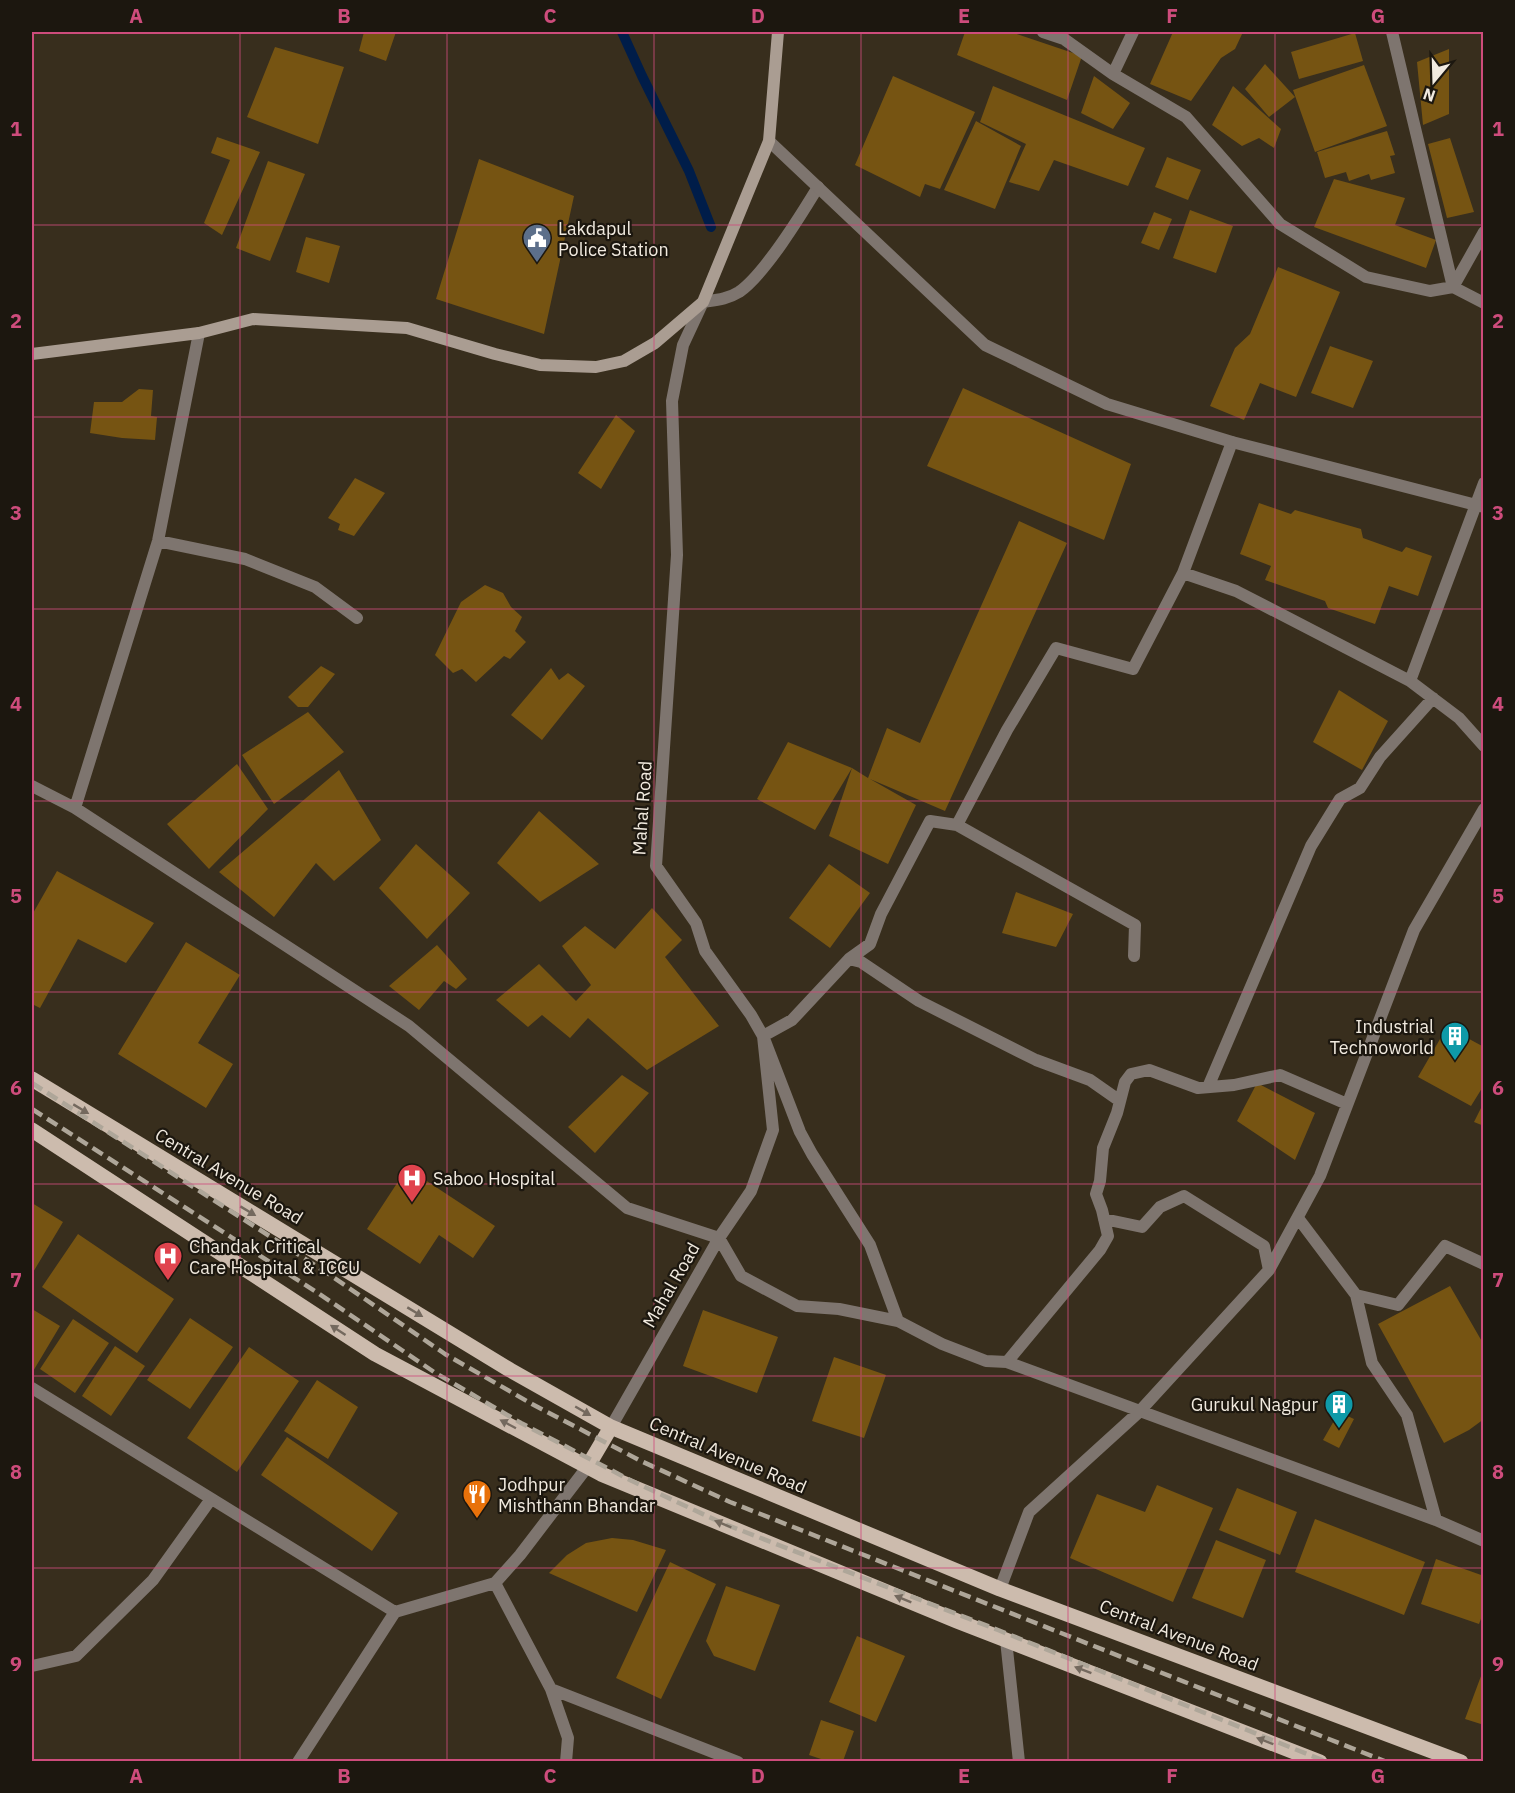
<svg xmlns="http://www.w3.org/2000/svg" width="1515" height="1793" viewBox="0 0 1515 1793" font-family="'IBM Plex Sans',sans-serif">
<style>
.lines{fill:none;stroke-linecap:round;stroke-linejoin:round}
.stream{stroke:#001d49;stroke-width:10}
.building{fill:#765412}
.minor{stroke:#7e756f;stroke-width:12}
.tertiary{stroke:#7e756f;stroke-width:12}
.secondary{stroke:#aa9d92;stroke-width:12}
.primary{stroke:#ccbbad;stroke-width:15}
.rail{stroke:#aea699;stroke-width:4.5;stroke-dasharray:12 6;stroke-linecap:butt}
.oneway{fill:#74695e}
.grid{fill:none;stroke:#ce4c7c;stroke-width:1.5;stroke-opacity:0.55}
.labels{text-anchor:middle;dominant-baseline:central;stroke-width:4.5;stroke-linejoin:round;paint-order:stroke}
.poi-label{font-size:18px;fill:#f1eadf;stroke:#1c170f;text-anchor:start}
.street-label{font-size:18px;fill:#f1eadf;stroke:#1c170f}
.neatline{fill:none;stroke:#ce4c7c;stroke-width:2}
.grid-label{font-size:20px;text-anchor:middle;font-weight:bold;fill:#ce4c7c}
</style>
<rect width="100%" height="100%" fill="#382e1d"/>
<g class="lines">
<path class="stream" d="M 622,32 L 642,76 L 689,171 L 711,227"/>
</g>
<path class="building" d="M 364,32 L 396,32 L 386,61 L 359,51 Z
M 965,32 L 1011,32 L 1082,56 L 1067,100 L 957,55 Z
M 1173,32 L 1243,32 L 1235,49 L 1221,58 L 1191,101 L 1150,84 Z
M 1355,33 L 1363,61 L 1299,79 L 1291,52 Z
M 275,47 L 344,67 L 318,144 L 247,117 Z
M 1449,49 L 1449,114 L 1423,125 L 1417,62 Z
M 1265,64 L 1295,97 L 1269,117 L 1245,89 Z
M 1364,65 L 1387,126 L 1315,152 L 1293,90 Z
M 893,76 L 975,112 L 940,189 L 925,184 L 920,197 L 855,165 Z
M 1094,76 L 1130,103 L 1113,129 L 1081,113 Z
M 993,86 L 1145,148 L 1128,186 L 1054,160 L 1039,191 L 1009,182 L 1026,144 L 980,122 Z
M 1233,86 L 1281,129 L 1274,148 L 1259,138 L 1242,146 L 1212,125 Z
M 976,121 L 1021,146 L 995,209 L 944,190 Z
M 1387,131 L 1395,155 L 1390,156 L 1395,173 L 1371,180 L 1369,174 L 1349,181 L 1346,172 L 1325,178 L 1317,152 Z
M 217,137 L 260,152 L 222,235 L 204,223 L 230,160 L 211,153 Z
M 1450,138 L 1474,212 L 1447,218 L 1428,144 Z
M 1167,157 L 1201,170 L 1188,200 L 1155,187 Z
M 479,159 L 574,196 L 544,334 L 436,299 Z
M 268,161 L 305,174 L 270,261 L 236,248 Z
M 1334,179 L 1405,198 L 1395,225 L 1436,240 L 1426,268 L 1314,227 Z
M 1190,210 L 1233,226 L 1216,273 L 1173,258 Z
M 1154,212 L 1172,219 L 1159,250 L 1141,243 Z
M 306,237 L 340,246 L 329,283 L 296,272 Z
M 1278,267 L 1340,292 L 1296,397 L 1260,383 L 1244,420 L 1210,406 L 1235,348 L 1250,334 Z
M 1330,346 L 1373,361 L 1353,408 L 1311,393 Z
M 963,388 L 1131,464 L 1104,540 L 927,466 Z
M 139,389 L 153,390 L 151,416 L 157,417 L 155,440 L 122,438 L 90,433 L 94,402 L 122,402 Z
M 616,415 L 635,431 L 601,489 L 578,473 Z
M 355,478 L 385,493 L 354,536 L 338,530 L 340,524 L 328,518 Z
M 1259,503 L 1291,514 L 1295,510 L 1361,529 L 1363,538 L 1402,552 L 1406,547 L 1432,556 L 1418,596 L 1389,586 L 1375,624 L 1328,608 L 1325,601 L 1265,580 L 1271,566 L 1240,554 Z
M 1019,521 L 1067,543 L 945,811 L 870,779 L 916,805 L 888,864 L 829,836 L 852,768 L 868,778 L 887,728 L 920,743 Z
M 485,585 L 503,593 L 511,607 L 522,617 L 515,631 L 526,642 L 510,659 L 504,656 L 476,682 L 462,669 L 453,673 L 435,655 L 461,602 Z
M 321,666 L 335,674 L 308,707 L 298,707 L 288,697 Z
M 551,668 L 559,680 L 568,673 L 585,686 L 542,740 L 511,715 Z
M 1339,690 L 1388,721 L 1362,770 L 1313,742 Z
M 308,712 L 344,752 L 274,804 L 242,755 Z
M 788,742 L 852,768 L 815,830 L 757,799 Z
M 237,764 L 268,809 L 209,869 L 167,824 Z
M 339,770 L 381,840 L 334,881 L 316,863 L 274,917 L 219,872 Z
M 539,811 L 599,864 L 540,902 L 497,863 Z
M 416,844 L 470,893 L 427,939 L 379,888 Z
M 829,864 L 870,893 L 830,948 L 789,918 Z
M 57,871 L 154,923 L 126,963 L 78,939 L 40,1008 L 32,1004 L 32,915 Z
M 1016,892 L 1073,914 L 1056,947 L 1002,933 Z
M 652,908 L 682,940 L 665,957 L 719,1026 L 647,1070 L 588,1018 L 570,1038 L 542,1015 L 528,1027 L 496,1000 L 539,964 L 576,1001 L 591,985 L 562,946 L 585,926 L 615,949 Z
M 186,942 L 240,975 L 198,1043 L 233,1064 L 206,1108 L 118,1054 Z
M 437,945 L 467,979 L 456,989 L 444,981 L 419,1010 L 389,986 Z
M 1447,1027 L 1484,1047 L 1484,1085 L 1471,1106 L 1418,1077 Z
M 622,1075 L 649,1093 L 595,1153 L 568,1127 Z
M 1257,1083 L 1315,1113 L 1295,1160 L 1237,1121 Z
M 1484,1102 L 1484,1126 L 1474,1122 Z
M 407,1168 L 495,1226 L 473,1258 L 439,1235 L 420,1264 L 367,1229 Z
M 32,1203 L 63,1222 L 32,1274 Z
M 78,1234 L 174,1299 L 137,1353 L 42,1287 Z
M 1450,1286 L 1484,1345 L 1484,1419 L 1469,1430 L 1444,1443 L 1378,1324 Z
M 32,1309 L 60,1326 L 32,1373 Z
M 703,1310 L 778,1337 L 757,1393 L 683,1366 Z
M 190,1318 L 233,1347 L 190,1409 L 147,1380 Z
M 73,1319 L 109,1343 L 75,1393 L 40,1369 Z
M 115,1346 L 145,1366 L 111,1416 L 82,1396 Z
M 249,1347 L 299,1381 L 237,1472 L 187,1438 Z
M 834,1357 L 886,1375 L 864,1438 L 812,1421 Z
M 317,1380 L 358,1407 L 328,1459 L 284,1431 Z
M 1339,1412 L 1354,1419 L 1339,1448 L 1323,1440 Z
M 287,1437 L 398,1513 L 372,1551 L 261,1475 Z
M 1157,1485 L 1213,1508 L 1173,1602 L 1070,1558 L 1097,1494 L 1145,1512 Z
M 1237,1488 L 1297,1512 L 1280,1555 L 1219,1530 Z
M 1315,1519 L 1425,1562 L 1404,1615 L 1295,1572 Z
M 612,1538 L 633,1540 L 666,1550 L 637,1612 L 549,1573 L 567,1555 L 586,1543 Z
M 1216,1540 L 1266,1560 L 1243,1618 L 1192,1598 Z
M 1436,1559 L 1484,1576 L 1484,1611 L 1479,1624 L 1421,1604 Z
M 670,1562 L 716,1584 L 661,1699 L 616,1678 Z
M 726,1586 L 780,1605 L 755,1671 L 714,1656 L 706,1641 Z
M 857,1636 L 905,1656 L 876,1722 L 829,1702 Z
M 1484,1668 L 1484,1725 L 1465,1719 Z
M 821,1720 L 854,1731 L 843,1761 L 827,1761 L 809,1755 Z"/>
<g class="lines">
<path class="minor" d="M 1043,32 L 1064,39 L 1113,74 L 1186,117 L 1280,224 L 1366,277 L 1430,291 L 1453,287 L 1484,303
M 1392,32 L 1453,287
M 1113,74 L 1133,32
M 1453,287 L 1484,232
M 1484,483 L 1410,681 L 1459,718 L 1484,746
M 158,541 L 245,559 L 315,587 L 357,618
M 1183,573 L 1236,591 L 1410,681
M 32,786 L 75,808 L 409,1026 L 627,1208 L 719,1238 L 741,1276 L 797,1306 L 839,1309 L 898,1321 L 942,1344 L 986,1361 L 1007,1362 L 1436,1520 L 1484,1541
M 75,808 L 158,541 L 199,333
M 1134,956 L 1135,925 L 957,825 L 1007,730 L 1056,648 L 1133,669 L 1183,573 L 1232,442
M 849,959 L 870,944 L 881,914 L 930,821 L 957,825
M 1208,1087 L 1311,846 L 1340,799 L 1360,788 L 1380,757 L 1433,698
M 1298,1218 L 1356,1295 L 1372,1363 L 1407,1415 L 1436,1520
M 1104,1219 L 1142,1227 L 1160,1207 L 1184,1196 L 1264,1246 L 1269,1270
M 1356,1295 L 1398,1305 L 1445,1246 L 1484,1264
M 898,1321 L 870,1245 L 812,1154 L 800,1132 L 763,1036 L 792,1020 L 849,959 L 861,962 L 919,1001 L 1036,1060 L 1090,1080 L 1120,1101
M 1007,1362 L 1100,1250 L 1108,1236 L 1102,1210 L 1096,1194 L 1100,1181 L 1103,1148 L 1117,1113 L 1125,1082 L 1131,1074 L 1149,1070 L 1198,1088 L 1234,1085 L 1280,1075 L 1347,1104
M 32,1388 L 395,1612 L 298,1762
M 611,1427 L 719,1238 L 751,1191 L 773,1130 L 763,1036 L 751,1015 L 705,951 L 696,923 L 656,866 L 677,555 L 672,401 L 683,345 L 703,302 C 716,300 728,299 739,292 C 765,274 801,215 818,187
M 495,1583 L 551,1689 L 568,1738 L 566,1762
M 1000,1589 L 1029,1512 L 1139,1412 L 1269,1270 L 1320,1176 L 1414,930 L 1484,809
M 395,1612 L 495,1583 L 520,1555 L 588,1466
M 1006,1640 L 1019,1762
M 32,1666 L 76,1656 L 153,1580 L 211,1499
M 551,1689 L 738,1762"/>
<path class="tertiary" d="M 769,141 L 985,345 L 1107,404 L 1232,442 L 1484,507"/>
<path class="secondary" d="M 32,354 L 199,333 L 253,319 L 407,328 L 495,354 L 540,365 L 596,367 L 624,361 L 655,343 L 703,302 L 769,141 L 778,32"/>
<path class="primary" d="M 32,1079 L 510,1370 L 611,1427 L 1000,1589 L 1461,1762
M 32,1130 L 375,1354 L 601,1474 L 957,1621 L 1320,1762
M 588,1466 L 611,1427"/>
<path class="rail" d="M 32,1083 L 330,1275 L 445,1354 L 532,1404 L 641,1461 L 730,1502 L 1387,1762
M 32,1109 L 318,1293 L 434,1372 L 521,1423 L 632,1481 L 722,1523 L 998,1630 L 1327,1762"/>
</g>
<defs><path id="oneway-solid" d="M-6-.8H1V-3.2L6.5 0L1 3.2V.8H-6Z" transform="scale(1.5)"/></defs>
<g class="oneway">
<use href="#oneway-solid" transform="translate(81 1109) rotate(31)"/>
<use href="#oneway-solid" transform="translate(248 1211) rotate(31)"/>
<use href="#oneway-solid" transform="translate(415 1312) rotate(31)"/>
<use href="#oneway-solid" transform="translate(338 1330) rotate(-147)"/>
<use href="#oneway-solid" transform="translate(583 1411) rotate(30)"/>
<use href="#oneway-solid" transform="translate(508 1424) rotate(-152)"/>
<use href="#oneway-solid" transform="translate(723 1524) rotate(-158)"/>
<use href="#oneway-solid" transform="translate(903 1599) rotate(-158)"/>
<use href="#oneway-solid" transform="translate(1083 1670) rotate(-159)"/>
<use href="#oneway-solid" transform="translate(1265 1741) rotate(-159)"/>
</g>
<path class="grid" d="M 240,32 L 240,1762M 447,32 L 447,1762M 654,32 L 654,1762M 861,32 L 861,1762M 1068,32 L 1068,1762M 1275,32 L 1275,1762M 32,225 L 1484,225M 32,417 L 1484,417M 32,609 L 1484,609M 32,801 L 1484,801M 32,992 L 1484,992M 32,1184 L 1484,1184M 32,1376 L 1484,1376M 32,1568 L 1484,1568"/>
<defs>
<g id="civic-pin" transform="scale(1.5)"><path d="M0 17L-7.5 6A9.5 9.5 0 1 1 7.5 6Z" fill="#5c6f8a" stroke="#1c170f"/><path d="M-.6-6.5H3V-4.5H.6V-3L4-1V1h2V6H-6V1h2V-1L-.6-3ZM-1.2 2.5V6h2.4V2.5Z" fill="#fff"/></g>
<g id="building-pin" transform="scale(1.5)"><path d="M0 17L-7.5 6A9.5 9.5 0 1 1 7.5 6Z" fill="#0f9aa8" stroke="#1c170f"/><path d="M-4-6H4V6H1V3H-1V6H-4ZM-2.5-4.3h1.7v1.8h-1.7ZM.8-4.3h1.7v1.8H.8ZM-2.5-1h1.7V.8h-1.7ZM.8-1h1.7V.8H.8Z" fill="#fff"/></g>
<g id="hospital-pin" transform="scale(1.5)"><path d="M0 17L-7.5 6A9.5 9.5 0 1 1 7.5 6Z" fill="#e0444e" stroke="#1c170f"/><path d="M-5-5h3v3.5h4V-5h3V5h-3V1.5h-4V5h-3Z" fill="#fff"/></g>
<g id="restaurant-pin" transform="scale(1.5)"><path d="M0 17L-7.5 6A9.5 9.5 0 1 1 7.5 6Z" fill="#e8710a" stroke="#1c170f"/><path d="M-5-6h1v4h1v-4h1v4h1v-4h1v5L-1.5 .5V6h-2V.5L-5-1ZM5-6V6H3V1.5H1.5Q1.5-4 5-6Z" fill="#fff"/></g>
</defs>
<g fill-rule="evenodd">
<use href="#civic-pin" x="537" y="238"/>
<use href="#building-pin" x="1455" y="1036"/>
<use href="#hospital-pin" x="412" y="1178"/>
<use href="#hospital-pin" x="168" y="1256"/>
<use href="#building-pin" x="1339" y="1404"/>
<use href="#restaurant-pin" x="477" y="1494"/>
</g>
<g class="labels">
<g class="poi-label">
<text x="558" y="228">Lakdapul<tspan x="558" dy="21">Police Station</tspan></text>
<text x="1434" y="1026" text-anchor="end">Industrial<tspan x="1434" dy="21">Technoworld</tspan></text>
<text x="433" y="1178">Saboo Hospital</text>
<text x="189" y="1246">Chandak Critical<tspan x="189" dy="21">Care Hospital &amp; ICCU</tspan></text>
<text x="1318" y="1404" text-anchor="end">Gurukul Nagpur</text>
<text x="498" y="1484">Jodhpur<tspan x="498" dy="21">Mishthann Bhandar</tspan></text>
</g>
<g class="street-label">
<text transform="translate(642 808) rotate(-86)">Mahal Road</text>
<text transform="translate(229 1176) rotate(31)">Central Avenue Road</text>
<text transform="translate(671 1285) rotate(-60)">Mahal Road</text>
<text transform="translate(728 1455) rotate(23)">Central Avenue Road</text>
<text transform="translate(1179 1635) rotate(21)">Central Avenue Road</text>
</g>
</g>
<rect width="1515" height="1793" fill="none" stroke="#1c170f" stroke-width="66"/>
<g transform="translate(1434 81) rotate(199)" stroke="#1c170f" stroke-width="4.5" paint-order="stroke">
<path d="M0-4.5L10 22L0 15L-10 22Z" fill="#f1eadf"/>
<text y="-9" font-size="16" font-weight="bold" text-anchor="middle" fill="#f1eadf">N</text>
</g>
<rect x="33" y="33" width="1449" height="1727" class="neatline"/>
<g class="grid-label">
<text x="136" y="23">A</text>
<text x="344" y="23">B</text>
<text x="550" y="23">C</text>
<text x="758" y="23">D</text>
<text x="964" y="23">E</text>
<text x="1172" y="23">F</text>
<text x="1378" y="23">G</text>
<text x="16" y="136">1</text>
<text x="1498" y="136">1</text>
<text x="16" y="328">2</text>
<text x="1498" y="328">2</text>
<text x="16" y="520">3</text>
<text x="1498" y="520">3</text>
<text x="16" y="711">4</text>
<text x="1498" y="711">4</text>
<text x="16" y="903">5</text>
<text x="1498" y="903">5</text>
<text x="16" y="1095">6</text>
<text x="1498" y="1095">6</text>
<text x="16" y="1287">7</text>
<text x="1498" y="1287">7</text>
<text x="16" y="1479">8</text>
<text x="1498" y="1479">8</text>
<text x="16" y="1671">9</text>
<text x="1498" y="1671">9</text>
<text x="136" y="1783">A</text>
<text x="344" y="1783">B</text>
<text x="550" y="1783">C</text>
<text x="758" y="1783">D</text>
<text x="964" y="1783">E</text>
<text x="1172" y="1783">F</text>
<text x="1378" y="1783">G</text>
</g>
</svg>
